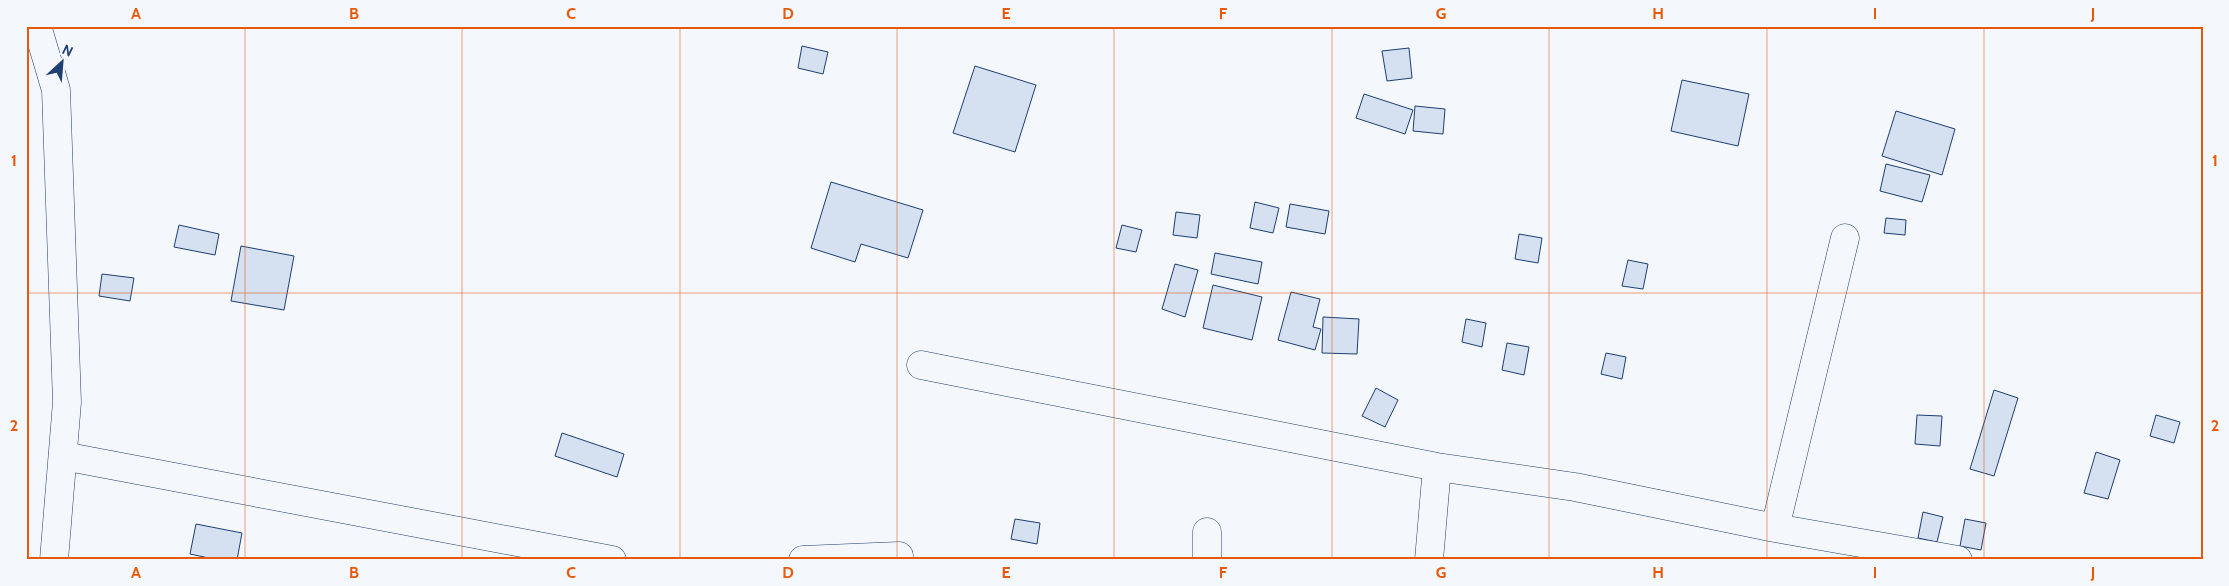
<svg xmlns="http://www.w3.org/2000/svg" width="2229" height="586" viewBox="0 0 2229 586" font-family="Cabin,sans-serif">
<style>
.building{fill:#d5e0f0;stroke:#1d3f73}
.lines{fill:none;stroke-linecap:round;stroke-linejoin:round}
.minor-casing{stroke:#1d3f73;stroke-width:29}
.tertiary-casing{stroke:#1d3f73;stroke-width:29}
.minor{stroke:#f4f7fb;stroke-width:28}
.tertiary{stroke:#f4f7fb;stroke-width:28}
.grid{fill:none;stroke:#e8590c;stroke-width:1;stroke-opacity:0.55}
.neatline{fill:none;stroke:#e8590c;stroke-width:2}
.grid-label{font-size:16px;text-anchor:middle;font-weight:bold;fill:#e8590c}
</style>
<rect width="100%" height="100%" fill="#f4f7fb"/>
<path class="building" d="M 802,46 L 828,52 L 823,74 L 798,68 Z
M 1409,48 L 1412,78 L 1387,81 L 1382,51 Z
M 975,66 L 1036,85 L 1015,152 L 953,133 Z
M 1682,80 L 1749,94 L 1738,146 L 1671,131 Z
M 1364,94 L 1413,110 L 1405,134 L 1356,118 Z
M 1415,106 L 1445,109 L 1443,134 L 1413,131 Z
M 1896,111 L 1955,129 L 1942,175 L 1882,156 Z
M 1886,164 L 1930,175 L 1922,202 L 1880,191 Z
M 831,182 L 923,210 L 908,258 L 861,244 L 855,262 L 811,248 Z
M 1255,202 L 1279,208 L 1273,233 L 1250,228 Z
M 1290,204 L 1329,211 L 1325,234 L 1286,227 Z
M 1176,212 L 1200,215 L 1197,238 L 1173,235 Z
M 1886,218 L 1906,220 L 1905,235 L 1884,233 Z
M 179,225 L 219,234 L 215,255 L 174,247 Z
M 1122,225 L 1142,230 L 1136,252 L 1116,248 Z
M 1519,234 L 1542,238 L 1538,263 L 1515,259 Z
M 241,246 L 294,256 L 284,310 L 231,301 Z
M 1215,253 L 1262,262 L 1258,284 L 1211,274 Z
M 1628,260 L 1648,264 L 1643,289 L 1622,286 Z
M 1175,264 L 1198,270 L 1185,317 L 1162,309 Z
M 102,274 L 134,278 L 130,301 L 99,296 Z
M 1213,285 L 1262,297 L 1252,340 L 1203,328 Z
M 1291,292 L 1320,299 L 1313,327 L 1321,329 L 1315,350 L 1278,340 Z
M 1323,317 L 1359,319 L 1357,354 L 1322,353 Z
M 1466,319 L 1486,323 L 1482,347 L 1462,342 Z
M 1507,343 L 1529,347 L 1524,375 L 1502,370 Z
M 1606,353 L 1626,357 L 1622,379 L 1601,374 Z
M 1376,388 L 1398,400 L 1385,427 L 1362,416 Z
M 1994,390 L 2018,398 L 1994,476 L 1970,469 Z
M 1917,415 L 1942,416 L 1940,446 L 1915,444 Z
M 2156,415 L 2180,422 L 2174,443 L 2150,436 Z
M 562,433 L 624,454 L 617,477 L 555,456 Z
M 2096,452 L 2120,460 L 2108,499 L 2084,493 Z
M 1923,512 L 1943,517 L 1937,542 L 1918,538 Z
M 1015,519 L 1040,523 L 1037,544 L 1011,539 Z
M 1965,519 L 1986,523 L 1981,550 L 1960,546 Z
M 196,524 L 242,533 L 237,560 L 218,560 L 190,554 Z"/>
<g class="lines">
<g class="minor-casing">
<path id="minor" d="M 921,365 L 1437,467 L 1575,487 L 1775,528 L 1958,560
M 63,456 L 612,560
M 1775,528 L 1845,238
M 1207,532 L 1207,560
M 803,560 L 899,556 L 898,560
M 1429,560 L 1437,467"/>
</g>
<g class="tertiary-casing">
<path id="tertiary" d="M 37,26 L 56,90 L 67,402 L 54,560"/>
</g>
<use href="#minor" class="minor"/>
<use href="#tertiary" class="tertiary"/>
</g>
<path class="grid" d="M 245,26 L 245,560M 462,26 L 462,560M 680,26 L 680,560M 897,26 L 897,560M 1114,26 L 1114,560M 1332,26 L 1332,560M 1549,26 L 1549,560M 1767,26 L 1767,560M 1984,26 L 1984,560M 26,293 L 2203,293"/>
<rect width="2229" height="586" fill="none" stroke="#f4f7fb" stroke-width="55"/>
<g transform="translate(62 62) rotate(26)" stroke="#f4f7fb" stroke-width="4" paint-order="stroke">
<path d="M0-4L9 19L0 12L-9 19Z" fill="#1d3f73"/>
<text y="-8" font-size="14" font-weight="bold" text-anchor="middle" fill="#1d3f73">N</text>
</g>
<rect x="28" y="28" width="2174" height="530" class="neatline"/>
<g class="grid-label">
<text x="136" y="19">A</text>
<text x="354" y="19">B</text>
<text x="571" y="19">C</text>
<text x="788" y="19">D</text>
<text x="1006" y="19">E</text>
<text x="1223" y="19">F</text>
<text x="1441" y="19">G</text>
<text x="1658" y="19">H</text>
<text x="1875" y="19">I</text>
<text x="2093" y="19">J</text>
<text x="14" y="166">1</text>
<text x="2215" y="166">1</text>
<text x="14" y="431">2</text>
<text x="2215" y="431">2</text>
<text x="136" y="578">A</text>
<text x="354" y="578">B</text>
<text x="571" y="578">C</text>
<text x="788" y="578">D</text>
<text x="1006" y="578">E</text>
<text x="1223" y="578">F</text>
<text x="1441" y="578">G</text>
<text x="1658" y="578">H</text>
<text x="1875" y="578">I</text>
<text x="2093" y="578">J</text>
</g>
</svg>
